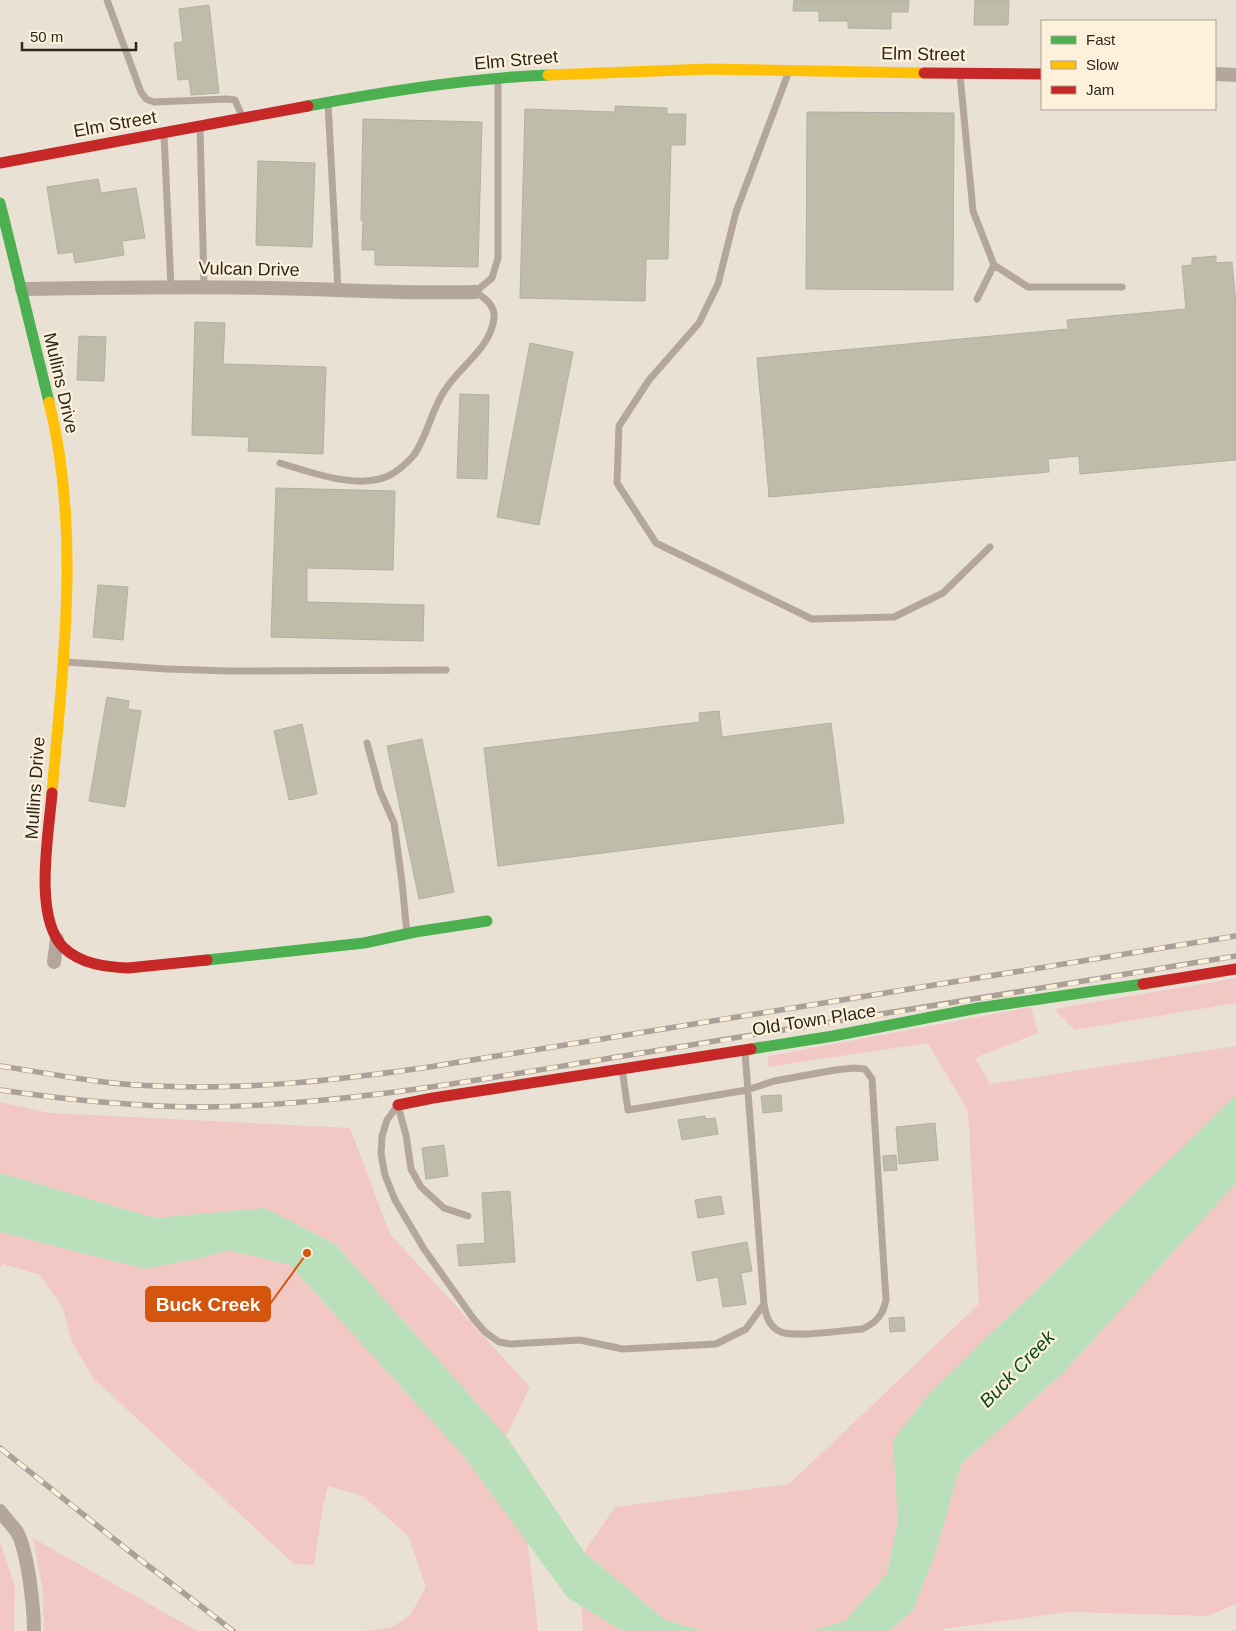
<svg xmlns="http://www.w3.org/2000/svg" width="1236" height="1631" viewBox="0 0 1236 1631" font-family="Arial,sans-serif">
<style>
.green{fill:#f2c8c5}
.water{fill:#b9e0ba}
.building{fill:#bfbdaa;stroke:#b2b0a4}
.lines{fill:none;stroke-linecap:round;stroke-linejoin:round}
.lane{stroke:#b5a69d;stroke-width:7}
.street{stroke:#b5a69d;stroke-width:14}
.fast{stroke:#4caf50;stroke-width:11}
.slow{stroke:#ffc107;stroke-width:11}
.jam{stroke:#c62828;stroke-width:11}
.rail-casing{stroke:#aca198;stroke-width:5.5}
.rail{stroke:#fef1db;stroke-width:4;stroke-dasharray:11;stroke-linecap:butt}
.labels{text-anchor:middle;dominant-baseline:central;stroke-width:4.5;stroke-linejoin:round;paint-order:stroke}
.street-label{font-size:18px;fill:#2d281d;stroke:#fef1db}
.water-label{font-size:19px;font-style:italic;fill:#05481e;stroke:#fef1db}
.leader{fill:none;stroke:#d5540e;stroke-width:2}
.callout-dot{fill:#d5540e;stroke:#fef1db;stroke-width:2}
.callout{fill:#d5540e;stroke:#d5540e;stroke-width:2}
.callout-label{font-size:19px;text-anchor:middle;font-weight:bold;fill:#fff}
</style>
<rect width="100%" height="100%" fill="#e9e1d3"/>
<path class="green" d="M 1236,978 L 1236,1003 L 1075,1030 L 1054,1009 Z
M 1031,1007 L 1038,1033 L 975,1058 L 990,1084 L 1236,1046 L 1236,1095 L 928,1395 L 894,1440 L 898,1521 L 887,1573 L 845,1621 L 810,1631 L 704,1631 L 665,1620 L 584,1552 L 615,1507 L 789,1484 L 979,1304 L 968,1111 L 928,1043 L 767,1067 L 769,1056 Z
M 0,1102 L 50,1113 L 350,1128 L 390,1234 L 530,1387 L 506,1436 L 335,1244 L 265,1208 L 155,1218 L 0,1173 Z
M 1236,1183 L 1236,1604 L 1208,1616 L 1068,1612 L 944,1629 L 943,1631 L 889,1631 L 913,1610 L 935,1554 L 961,1464 L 1063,1373 Z
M 0,1232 L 145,1269 L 205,1257 L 228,1250 L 290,1265 L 463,1455 L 528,1543 L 538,1631 L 365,1631 L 393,1627 L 411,1614 L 426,1587 L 408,1536 L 363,1496 L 328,1486 L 323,1506 L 314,1565 L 294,1564 L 93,1378 L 72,1342 L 63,1308 L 40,1275 L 3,1264 L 0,1268 Z
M 33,1538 L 197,1631 L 44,1631 L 43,1591 Z
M 0,1541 L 15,1586 L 14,1631 L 0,1631 Z
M 581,1606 L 623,1631 L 583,1631 Z"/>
<path class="water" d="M 1236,1095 L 1236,1183 L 1063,1373 L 961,1464 L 935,1554 L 913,1610 L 889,1631 L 810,1631 L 845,1621 L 887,1573 L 898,1521 L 893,1440 L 928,1395 Z
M 0,1173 L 155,1218 L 265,1208 L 335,1244 L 506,1436 L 584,1552 L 665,1620 L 704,1631 L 623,1631 L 568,1598 L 463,1455 L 290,1265 L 228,1250 L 205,1257 L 145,1269 L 0,1232 Z"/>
<path class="building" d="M 794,0 L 909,0 L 908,12 L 891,12 L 891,29 L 848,28 L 848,21 L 819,21 L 819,11 L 793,11 Z
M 975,0 L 1009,0 L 1008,25 L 974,25 Z
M 209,5 L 219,93 L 191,95 L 189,79 L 178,80 L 174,43 L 183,42 L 179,9 Z
M 615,106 L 667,108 L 667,114 L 686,114 L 685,145 L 671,145 L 668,259 L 646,259 L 645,301 L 520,298 L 525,109 L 615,112 Z
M 807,112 L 954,113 L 953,290 L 806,289 Z
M 363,119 L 482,122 L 478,267 L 375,265 L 375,250 L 362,250 L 363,221 L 361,220 Z
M 258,161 L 315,163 L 312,247 L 256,245 Z
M 98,179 L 101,193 L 136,188 L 145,238 L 122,241 L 124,255 L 75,263 L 73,252 L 58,254 L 47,187 Z
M 1216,256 L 1216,263 L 1232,262 L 1236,304 L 1236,460 L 1080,474 L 1079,456 L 1048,459 L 1049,472 L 769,497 L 757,358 L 1068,329 L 1067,320 L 1186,309 L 1182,266 L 1192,265 L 1192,258 Z
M 195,322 L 225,323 L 223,364 L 326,367 L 323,454 L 248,451 L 249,437 L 192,435 Z
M 79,336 L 106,337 L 104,381 L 77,380 Z
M 530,343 L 573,352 L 539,525 L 497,517 Z
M 460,394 L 489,395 L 487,479 L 457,478 Z
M 276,488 L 395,491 L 393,570 L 307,568 L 307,602 L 424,605 L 423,641 L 271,637 Z
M 98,585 L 128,587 L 123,640 L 93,637 Z
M 107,697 L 129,701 L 128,709 L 141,711 L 125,807 L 89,801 Z
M 719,711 L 722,737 L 831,723 L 844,823 L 498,866 L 484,748 L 700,722 L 699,713 Z
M 302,724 L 317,794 L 289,800 L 274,731 Z
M 422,739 L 454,892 L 419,899 L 387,746 Z
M 781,1095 L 782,1111 L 763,1113 L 761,1096 Z
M 705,1116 L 705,1119 L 715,1118 L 718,1134 L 682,1140 L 678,1120 Z
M 935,1123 L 938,1160 L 899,1164 L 896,1127 Z
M 444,1145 L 448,1176 L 426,1179 L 422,1148 Z
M 896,1155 L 897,1170 L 884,1171 L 883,1156 Z
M 510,1191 L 515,1262 L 459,1266 L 457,1245 L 485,1243 L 482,1193 Z
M 721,1196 L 724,1214 L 698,1218 L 695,1200 Z
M 747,1242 L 752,1271 L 741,1273 L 746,1304 L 723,1307 L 718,1277 L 697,1281 L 692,1252 Z
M 904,1317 L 905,1331 L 890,1332 L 889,1318 Z"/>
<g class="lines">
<path class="lane" d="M 107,0 L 141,92 L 146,99 L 154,102 L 227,99 L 235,100 L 242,116
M 789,71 L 736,212 L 718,284 L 699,323 L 649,380 L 619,426 L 617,483 L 656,543 L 812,619 L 894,617 L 943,593 L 990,547
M 960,75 L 973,211 L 994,265 L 1028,287 L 1122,287
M 328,103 L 338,290
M 200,127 L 204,287
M 164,134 L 171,287
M 977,299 L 994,265
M 280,463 C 310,472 357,490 388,476 C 399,471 406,464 414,455 C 428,435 431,410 445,390 C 460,366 491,348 494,318 C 495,305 485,298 475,292 L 492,278 L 498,258 L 498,79
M 66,662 L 167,669 L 229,671 L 446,670
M 367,743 L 380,791 L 394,823 L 402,882 L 407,934
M 622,1069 L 628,1110 L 747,1090 L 774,1081 L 835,1070 L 854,1068 L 865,1069 L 872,1079 L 886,1300 C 883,1315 876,1323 862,1329 C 846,1330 794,1338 781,1332 C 769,1327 766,1316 764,1304
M 398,1105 L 387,1120 L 382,1136 L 381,1154 L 385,1175 L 395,1200 L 424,1249 L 473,1318 L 485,1332 L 499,1342 L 511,1344 L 580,1340 L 623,1349 L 716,1344 L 746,1329 L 764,1304 L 745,1052
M 398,1106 L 406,1135 L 411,1169 L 421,1187 L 444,1208 L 468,1216"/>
<path class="street" d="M 1215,74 L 1236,75
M 22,289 C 103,288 184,286 266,288 C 336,289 405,294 475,292
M 54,962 L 57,939
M 0,1511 C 5,1518 12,1525 17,1532 C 28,1552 34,1608 34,1631"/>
<path class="fast" d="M 308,106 C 387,91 468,78 548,75
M 0,203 L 49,402
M 207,960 L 364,943 L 415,932 L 487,921
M 751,1049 L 833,1036 L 978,1008 L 1143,984"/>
<path class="slow" d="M 548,75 L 709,69 L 924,73
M 49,402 C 81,531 63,662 52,793"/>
<path class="jam" d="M 924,73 L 1042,74
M 0,163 L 308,106
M 52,793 C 49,833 33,916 63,947 C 80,964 106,967 128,968 L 207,960
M 1143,984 L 1236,969
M 398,1105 L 433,1098 L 751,1049"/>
<g class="rail-casing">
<path id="rail" d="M 0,1066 C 53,1074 106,1085 159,1086 C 250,1090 339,1080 429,1067 L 1236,936
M 0,1090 C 68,1100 137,1107 206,1107 C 352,1105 498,1076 642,1053 C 840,1022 1038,989 1236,956
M 0,1448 L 129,1551 L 233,1631"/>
</g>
<use href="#rail" class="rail"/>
</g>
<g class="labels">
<g class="street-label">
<text transform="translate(923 54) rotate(1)">Elm Street</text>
<text transform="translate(516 60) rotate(-5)">Elm Street</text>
<text transform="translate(115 124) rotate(-10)">Elm Street</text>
<text transform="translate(249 269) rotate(1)">Vulcan Drive</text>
<text transform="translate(61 383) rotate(77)">Mullins Drive</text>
<text transform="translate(35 788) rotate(-86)">Mullins Drive</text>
<text transform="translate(814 1020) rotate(-9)">Old Town Place</text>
</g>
<g class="water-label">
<text transform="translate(1017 1369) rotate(-46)">Buck Creek</text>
</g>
</g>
<path class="leader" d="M307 1253L270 1304"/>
<circle class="callout-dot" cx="307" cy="1253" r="5"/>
<rect class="callout" x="146" y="1287" width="124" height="34" rx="5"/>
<g class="callout-label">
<text x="208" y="1311">Buck Creek</text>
</g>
<rect x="1041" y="20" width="175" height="90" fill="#fef1db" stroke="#aaa18f"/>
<rect x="1051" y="36" width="25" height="8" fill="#4caf50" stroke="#aaa18f"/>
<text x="1086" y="45" font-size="15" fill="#2d281d">Fast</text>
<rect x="1051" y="61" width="25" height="8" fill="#ffc107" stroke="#aaa18f"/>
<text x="1086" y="70" font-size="15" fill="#2d281d">Slow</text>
<rect x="1051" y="86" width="25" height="8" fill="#c62828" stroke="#aaa18f"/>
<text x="1086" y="95" font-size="15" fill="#2d281d">Jam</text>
<path d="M22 42v8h114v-8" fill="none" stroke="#2d281d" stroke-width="2.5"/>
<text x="30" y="42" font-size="15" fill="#2d281d" stroke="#fef1db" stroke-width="4" paint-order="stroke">50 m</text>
</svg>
